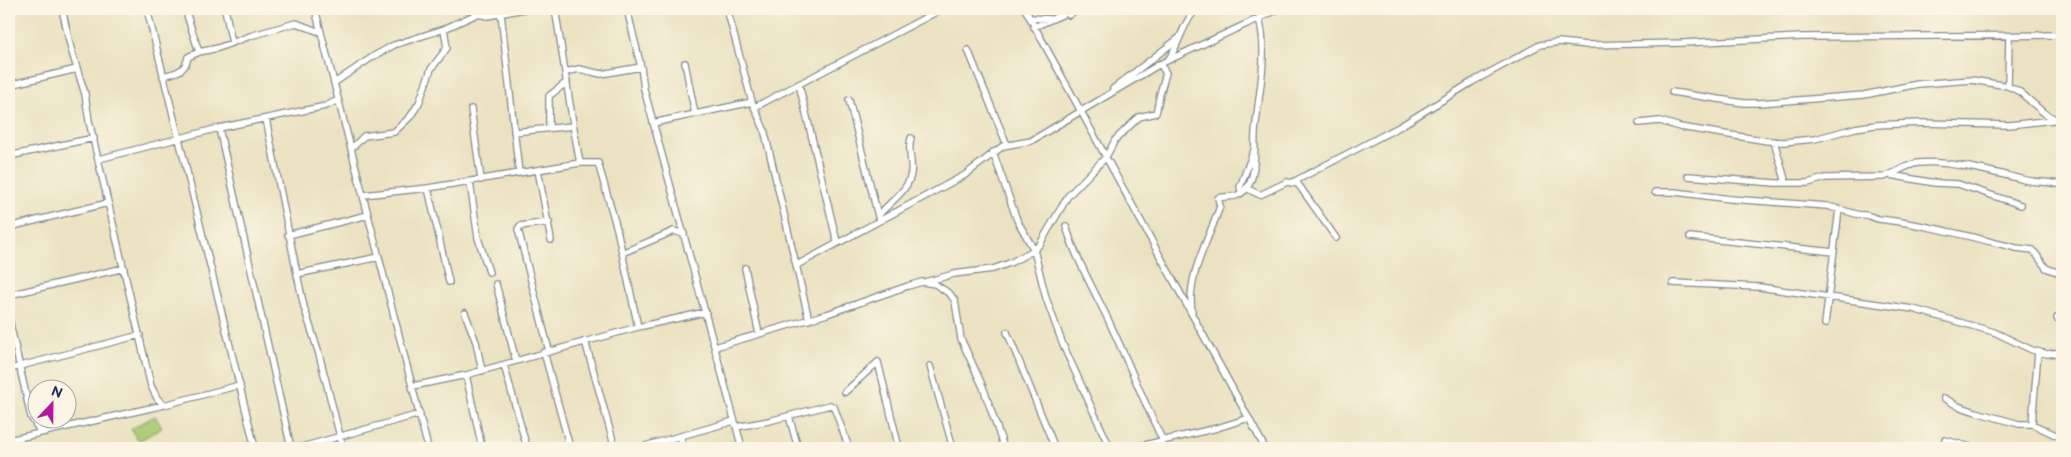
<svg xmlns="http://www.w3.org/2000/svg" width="2071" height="457" viewBox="0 0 2071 457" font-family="'Balsamiq Sans',sans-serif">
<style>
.green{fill:#adce76;stroke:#647e6a}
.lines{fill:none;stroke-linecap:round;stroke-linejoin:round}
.minor-casing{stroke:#82888f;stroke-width:8}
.minor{stroke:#fff;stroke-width:5.5}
</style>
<rect width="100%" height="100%" fill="#fcf5e5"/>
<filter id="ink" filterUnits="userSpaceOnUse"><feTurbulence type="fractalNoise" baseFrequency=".02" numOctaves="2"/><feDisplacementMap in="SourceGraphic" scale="10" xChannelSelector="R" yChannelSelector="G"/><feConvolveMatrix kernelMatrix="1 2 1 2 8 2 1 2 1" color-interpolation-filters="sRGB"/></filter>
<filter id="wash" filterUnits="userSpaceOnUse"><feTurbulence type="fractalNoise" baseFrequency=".0096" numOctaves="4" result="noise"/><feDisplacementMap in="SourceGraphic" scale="20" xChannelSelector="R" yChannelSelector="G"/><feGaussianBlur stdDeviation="1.12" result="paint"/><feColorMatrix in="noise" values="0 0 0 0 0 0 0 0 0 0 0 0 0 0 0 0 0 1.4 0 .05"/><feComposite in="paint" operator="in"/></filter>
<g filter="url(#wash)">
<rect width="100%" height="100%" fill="#eae2c0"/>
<path class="green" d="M 155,416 L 162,428 L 138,441 L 131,429 Z"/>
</g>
<g filter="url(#ink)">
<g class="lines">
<g class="minor-casing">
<path id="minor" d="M 62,9 L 71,49 L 85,94 L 89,121 L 151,386 L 157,398 L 164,405
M 147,9 L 255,448
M 185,9 L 199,52
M 225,9 L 232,43
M 315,9 L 428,448
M 555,9 C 564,60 570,112 580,163
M 627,9 L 641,67 L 644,89 L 742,448
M 727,9 L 752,102
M 1025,9 L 1265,448
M 1415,9 L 1422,10
M 501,14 L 519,173
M 1030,18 L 1050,19
M 1034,27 L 1066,13 L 1069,15 L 1077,9
M 968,50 L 1007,145
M 1168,60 C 1179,47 1184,16 1199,9
M 685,63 L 695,114
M 566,72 L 579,69 L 601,74 L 641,67
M 163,76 C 177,72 185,72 188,57 L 199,52 L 218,48 L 250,36 L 296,23 L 317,31 L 320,29
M 334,83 L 374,56 L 394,45 L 444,29 L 477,14 L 488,16 L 524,9
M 799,84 L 837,242
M 9,85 L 77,69
M 2008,86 L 2009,36
M 1113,89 L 1179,38
M 1672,92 L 1744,103 L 1759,103 L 1864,95 L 1918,84 L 1972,80 L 2008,86 L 2020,92 L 2044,113 L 2057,120
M 849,100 L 879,220
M 755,107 L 942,9
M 471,109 L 481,180
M 266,119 L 297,274 L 304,307 L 319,354 L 343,448
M 653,123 L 752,102 L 764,129 L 809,320
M 1639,123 L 1660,121 L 1680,127 L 1768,141 L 1783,142 L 1815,139 L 1855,128 L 1875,125 L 1921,123 L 2009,125 L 2062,119
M 219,128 L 291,448
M 549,128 L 549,96 L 567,82
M 514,132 L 573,126
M 1774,141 L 1786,183
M 351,149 L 364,136 L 394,132 L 410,117 L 419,103 L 431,69 L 447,48 L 444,29
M 993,152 L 1017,220 L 1034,250 L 1046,298 L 1063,345 L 1110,448
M 9,156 L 94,138
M 99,159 L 219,128 L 326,106 L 338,100
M 538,170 L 551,240
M 1890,175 L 1935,183 L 1958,184 L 2021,205
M 1688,176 L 1775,183 L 1808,183 L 1825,178 L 1883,177 C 1895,174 1905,165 1918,163 C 1947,160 1993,172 2021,179 C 2034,183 2049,181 2062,185
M 470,182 L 478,238 L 489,272
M 1293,182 L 1399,127 L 1472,82 L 1540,45 L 1559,42 L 1587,45 L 1683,43 L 1802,37 L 2062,35
M 428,188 L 449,282
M 1246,188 L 1260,195 L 1287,182 L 1298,184 L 1336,238
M 1241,191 L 1240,187 L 1254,150
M 1655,192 L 1675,192 L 1730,199 L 1827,206 L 1860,215 C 1867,213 1872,218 1879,219 C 1924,224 1971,237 2016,248 L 2033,250 L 2046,268 L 2062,274
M 363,195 L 428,188 L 580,163 L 598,163 L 617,229 L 638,327
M 878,216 C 888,203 909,191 911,173 C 913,160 907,152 911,138
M 549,222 L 520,226 L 518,229 L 549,351
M 1066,226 C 1075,256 1090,283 1104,311 C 1125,354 1142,398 1163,441
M 9,227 L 108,203
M 288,235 L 368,215
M 1690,237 L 1834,252
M 622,253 L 674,231 L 684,234
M 797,265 L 965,175 L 1003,146 L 1031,141 L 1160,64 L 1279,9
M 745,268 L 759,334
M 297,274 L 379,257
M 925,282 L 954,274 L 993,269 L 1010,263 L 1034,250 L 1040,244 L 1068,196 L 1106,157 L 1115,140 L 1139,117 L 1156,113 L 1160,94 L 1166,73 L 1160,64
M 1673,283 L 1759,287 L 1913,309 L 1994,332 L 2032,350 L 2047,354 L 2062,352
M 496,284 L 516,361
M 9,295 L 124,268
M 1192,312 C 1186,276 1209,240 1220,206 L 1218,198 C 1228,195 1236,200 1246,189 C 1257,177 1254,149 1255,133 C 1258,96 1269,55 1259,18
M 465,313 L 476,342 L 482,371
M 2057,318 L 2062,319
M 9,319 L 31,417 L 38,428 L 46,432
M 1825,324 L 1839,209
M 1007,332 L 1055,448
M 585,341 L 615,448
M 715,347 L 827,314 L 908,286 L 922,282 L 935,284 L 950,294 L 955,301 L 961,339 L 983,387 L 1004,448
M 544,352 L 570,448
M 504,365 L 527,448
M 930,366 L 953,448
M 9,369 L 140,335
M 466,375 L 482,448
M 413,386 L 466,375 L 638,327 L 706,312
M 845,392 L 878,362 L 899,448
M 1944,398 L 1958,406 L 1976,412 L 2019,424 L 2032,424 L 2062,438
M 789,416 L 798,448
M 2032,424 L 2038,352
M 736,427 L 769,421 L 830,405 L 834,407 L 849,448
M 681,438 L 683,448
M 9,440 L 164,405 L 240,385
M 1945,440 L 1974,448
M 293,448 L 302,447 L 420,414
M 638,448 L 734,421
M 1132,448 L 1217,428 L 1249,418"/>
</g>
<use href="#minor" class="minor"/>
</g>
</g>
<rect width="2071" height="457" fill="none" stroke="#fcf5e5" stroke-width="30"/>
<g transform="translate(52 404) rotate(22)"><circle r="24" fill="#fcf5e5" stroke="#a2a6af"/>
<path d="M0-4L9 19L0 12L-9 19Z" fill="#b5179e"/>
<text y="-8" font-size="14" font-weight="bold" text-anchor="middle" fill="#1b2f5e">N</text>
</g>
</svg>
